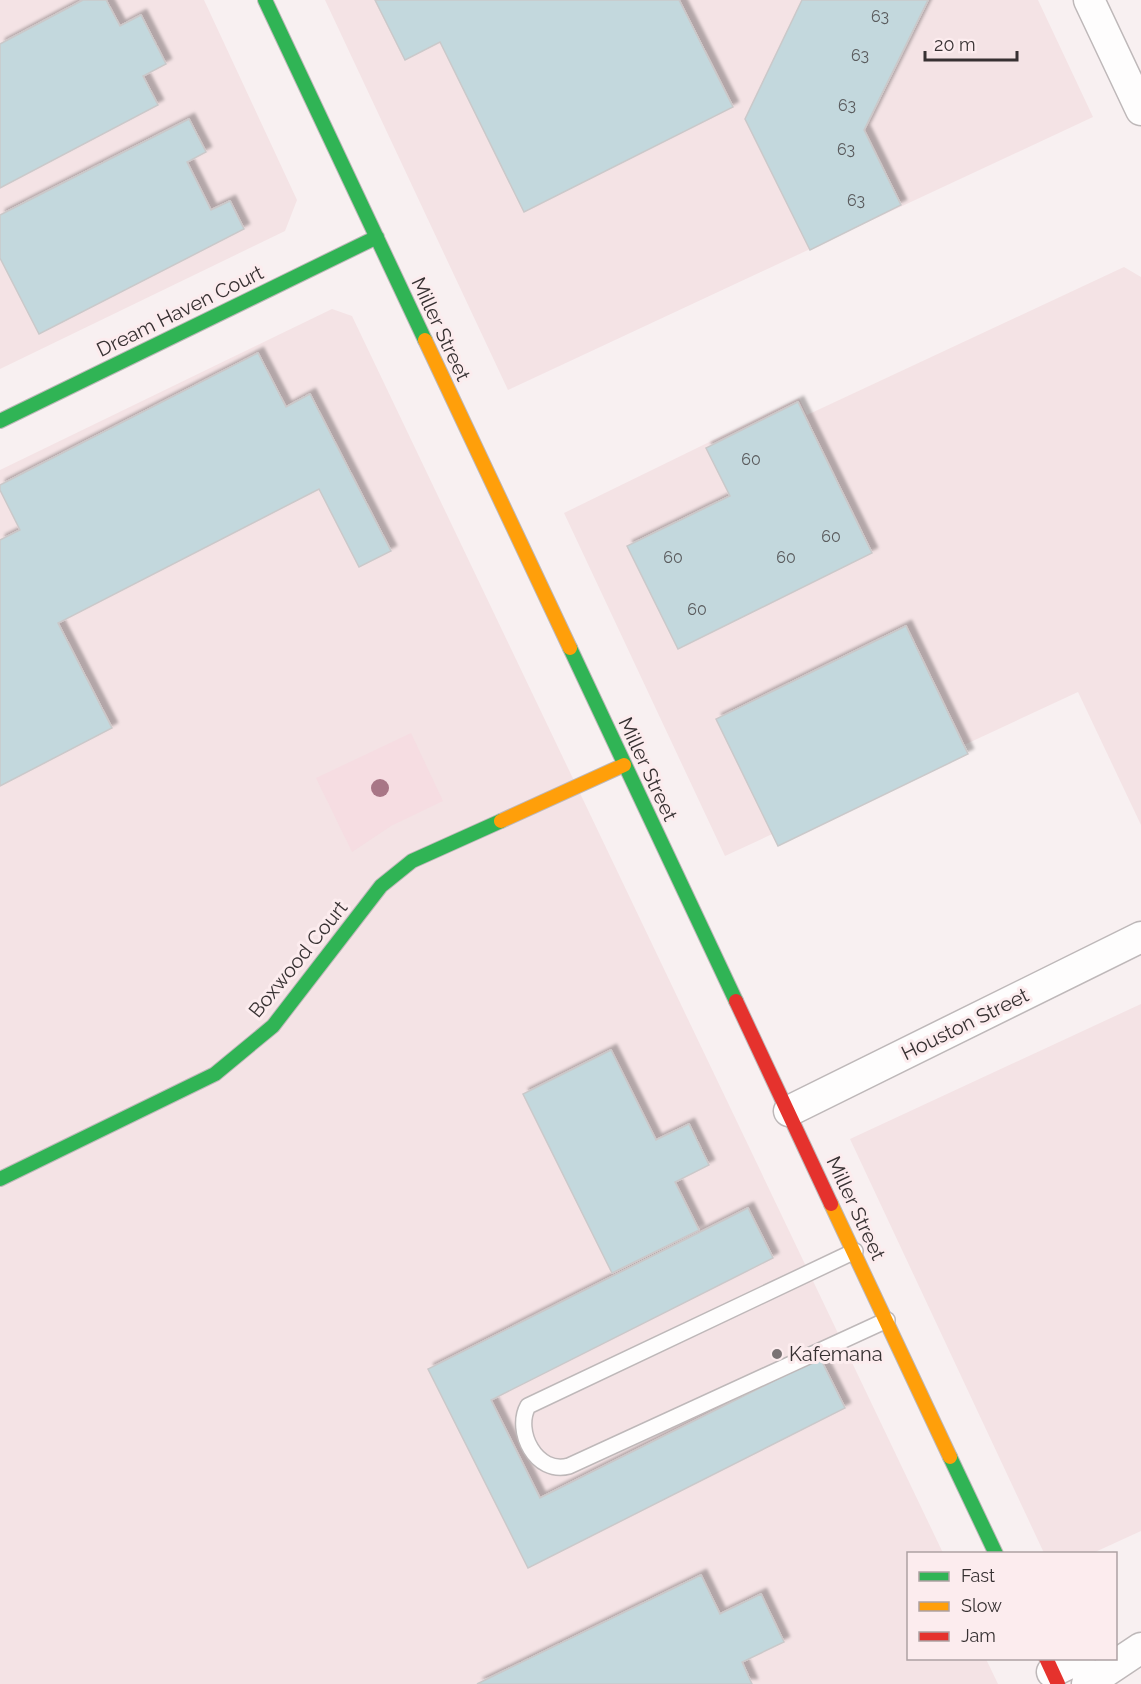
<svg xmlns="http://www.w3.org/2000/svg" width="1141" height="1684" viewBox="0 0 1141 1684" font-family="Raleway,sans-serif">
<style>
.built{fill:#f4e3e5}
.green{fill:#f6dde2}
.building{fill:#c3d8dd;stroke:#cac9ca;stroke-width:1.5;filter:url(#shadow)}
.lines{fill:none;stroke-linecap:round;stroke-linejoin:round}
.lane-casing{stroke:#beb8b9;stroke-width:18}
.street-casing{stroke:#beb8b9;stroke-width:33}
.fast-casing{stroke:#beb8b9;stroke-width:16}
.slow-casing{stroke:#beb8b9;stroke-width:16}
.jam-casing{stroke:#beb8b9;stroke-width:16}
.lane{stroke:#fefdfd;stroke-width:15}
.street{stroke:#fefdfd;stroke-width:30}
.fast{stroke:#30b455;stroke-width:14}
.slow{stroke:#ff9f0a;stroke-width:14}
.jam{stroke:#e5322d;stroke-width:14}
.tree{fill:#a87686}
.poi-dot{fill:#7b7475;stroke:#fcecee;stroke-width:2}
.labels{text-anchor:middle;dominant-baseline:central;stroke-width:6;stroke-linejoin:round;paint-order:stroke}
.number-label{font-size:16px;fill:#5a5b5d}
.street-label{font-size:20px;fill:#373132;stroke:#fcecee}
.poi-label{font-size:20px;fill:#373132;stroke:#fcecee;text-anchor:start}
</style>
<defs>
<filter id="shadow"><feDropShadow dx="5.5" dy="-5.5" stdDeviation="1.5" flood-color="#0004"/></filter>
</defs>
<rect width="100%" height="100%" fill="#f8f0f1"/>
<path class="built" d="M 0,0 L 204,0 L 297,200 L 285,231 L 0,369 Z
M 325,0 L 1038,0 L 1093,117 L 508,390 Z
M 1124,267 L 1141,277 L 1141,825 L 1078,692 L 725,856 L 564,513 L 799,398 L 807,415 Z
M 332,309 L 352,316 L 943,1553 L 908,1554 L 908,1658 L 986,1659 L 998,1684 L 0,1684 L 0,470 Z
M 1141,1004 L 1141,1531 L 1093,1553 L 1044,1553 L 850,1139 Z"/>
<path class="green" d="M 411,733 L 443,801 L 391,826 L 352,852 L 316,778 Z"/>
<path class="building" d="M 83,0 L 106,0 L 120,26 L 141,15 L 166,64 L 143,76 L 158,105 L 0,188 L 0,44 Z
M 375,0 L 679,0 L 733,107 L 524,212 L 440,42 L 405,60 Z
M 802,0 L 928,0 L 864,130 L 901,205 L 810,250 L 745,119 Z
M 189,119 L 206,152 L 187,162 L 211,210 L 230,201 L 244,229 L 39,334 L 0,258 L 0,215 Z
M 258,353 L 286,407 L 310,394 L 391,551 L 359,567 L 319,489 L 58,623 L 112,728 L 0,786 L 0,540 L 20,530 L 0,490 L 0,485 Z
M 798,402 L 872,553 L 678,649 L 627,546 L 730,496 L 706,448 Z
M 906,626 L 968,754 L 778,846 L 716,719 Z
M 611,1050 L 656,1140 L 689,1124 L 709,1165 L 675,1182 L 699,1230 L 612,1273 L 523,1094 Z
M 748,1208 L 773,1258 L 491,1400 L 540,1498 L 820,1358 L 845,1408 L 528,1568 L 428,1369 Z
M 701,1575 L 720,1614 L 761,1594 L 784,1642 L 742,1662 L 752,1684 L 477,1684 Z"/>
<g class="lines">
<g class="lane-casing">
<path id="lane" d="M 855,1251 L 528,1406 C 514,1431 536,1475 569,1466 L 887,1320"/>
</g>
<g class="street-casing">
<path id="street" d="M 1089,0 L 1141,110
M 789,1111 L 1141,937
M 1052,1672 L 1080,1658
M 1087,1684 L 1141,1648"/>
</g>
<g class="fast-casing">
<path id="fast" d="M 265,0 L 425,340
M 0,421 L 377,237
M 570,648 L 736,1001
M 0,1179 L 215,1074 L 273,1026 L 381,886 L 412,861 L 501,821
M 950,1457 L 996,1554"/>
</g>
<g class="slow-casing">
<path id="slow" d="M 425,340 L 570,648
M 501,821 L 624,765
M 831,1204 L 950,1457"/>
</g>
<g class="jam-casing">
<path id="jam" d="M 736,1001 L 831,1204
M 1046,1658 L 1058,1684"/>
</g>
<use href="#lane" class="lane"/>
<use href="#street" class="street"/>
<use href="#fast" class="fast"/>
<use href="#slow" class="slow"/>
<use href="#jam" class="jam"/>
</g>
<circle class="tree" cx="380" cy="788" r="9"/>
<circle class="poi-dot" cx="777" cy="1354" r="6"/>
<g class="labels">
<g class="number-label">
<text x="880" y="16">63</text>
<text x="860" y="55">63</text>
<text x="847" y="105">63</text>
<text x="846" y="149">63</text>
<text x="856" y="200">63</text>
<text x="751" y="459">60</text>
<text x="831" y="536">60</text>
<text x="673" y="557">60</text>
<text x="786" y="557">60</text>
<text x="697" y="609">60</text>
</g>
<g class="street-label">
<text transform="translate(180 311) rotate(-26)">Dream Haven Court</text>
<text transform="translate(441 329) rotate(65)">Miller Street</text>
<text transform="translate(648 769) rotate(65)">Miller Street</text>
<text transform="translate(298 959) rotate(-51)">Boxwood Court</text>
<text transform="translate(965 1024) rotate(-26)">Houston Street</text>
<text transform="translate(856 1208) rotate(65)">Miller Street</text>
</g>
<g class="poi-label">
<text x="789" y="1354">Kafemana</text>
</g>
</g>
<rect x="907" y="1552" width="210" height="108" fill="#fcecee" stroke="#ada1a3" stroke-width="1.5"/>
<rect x="919" y="1572" width="30" height="9" fill="#30b455" stroke="#ada1a3" stroke-width="1.5"/>
<text x="961" y="1582" font-size="18" fill="#373132">Fast</text>
<rect x="919" y="1602" width="30" height="9" fill="#ff9f0a" stroke="#ada1a3" stroke-width="1.5"/>
<text x="961" y="1612" font-size="18" fill="#373132">Slow</text>
<rect x="919" y="1632" width="30" height="9" fill="#e5322d" stroke="#ada1a3" stroke-width="1.5"/>
<text x="961" y="1642" font-size="18" fill="#373132">Jam</text>
<path d="M925 51v9h92v-9" fill="none" stroke="#373132" stroke-width="3"/>
<text x="934" y="51" font-size="18" fill="#373132" stroke="#fcecee" stroke-width="4.5" paint-order="stroke">20 m</text>
</svg>
